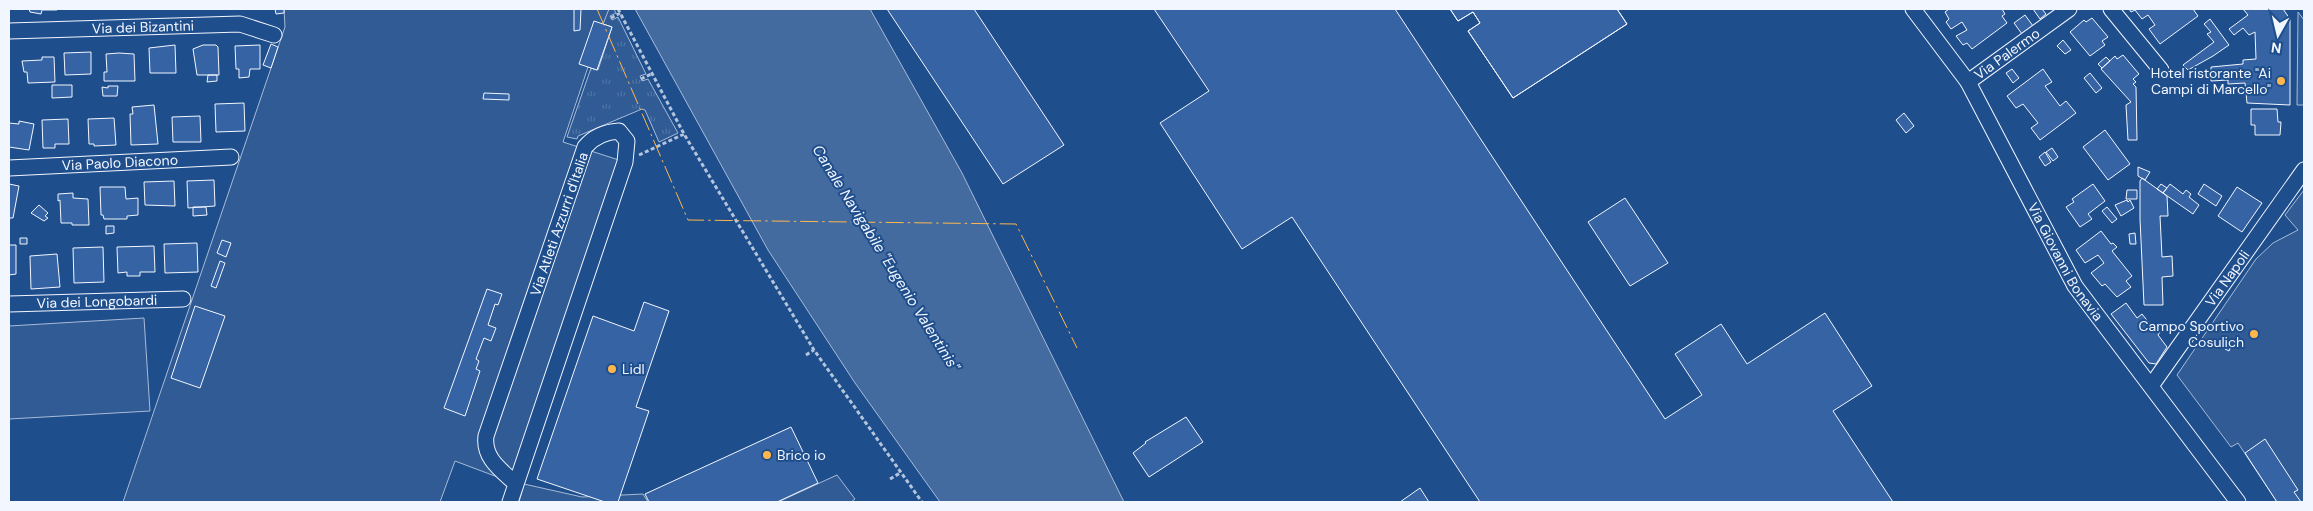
<svg xmlns="http://www.w3.org/2000/svg" width="2313" height="511" viewBox="0 0 2313 511" font-family="'DM Sans',sans-serif">
<style>
.grass{fill:url(#grass-tufts);stroke:#a8bbd7}
.built{fill:#305b95;stroke:#a8bbd7}
.water{fill:#446ba0;stroke:#a8bbd7}
.building{fill:#3563a3;stroke:#f2f6ff}
.lines{fill:none;stroke-linecap:round;stroke-linejoin:round}
.minor-casing{stroke:#f2f6ff;stroke-width:17}
.path{stroke:#b3c4dc;stroke-width:3;stroke-dasharray:4 2.5;stroke-linecap:butt}
.minor{stroke:#1f4e8c;stroke-width:15}
.power{stroke:#ffb74d;stroke-width:1;stroke-dasharray:18 4 2.5 4;stroke-linecap:butt}
.poi-dot{fill:#ffb74d;stroke:#1f4e8c;stroke-width:2}
.labels{text-anchor:middle;dominant-baseline:central;stroke-width:4;stroke-linejoin:round;paint-order:stroke}
.street-label{font-size:14px;fill:#f2f6ff;stroke:#1f4e8c}
.poi-label{font-size:14px;fill:#f2f6ff;stroke:#1f4e8c;text-anchor:end}
.water-label{font-size:15px;font-style:italic;fill:#f2f6ff;stroke:#1f4e8c}
</style>
<defs>
<pattern id="grass-tufts" width="24" height="20" patternUnits="userSpaceOnUse" patternTransform="scale(1.25)"><rect width="24" height="20" fill="#305b95"/><path d="M3 7l-1-3M5 7V3M7 7l1-3M15 17l-1-3M17 17v-4M19 17l1-3" fill="none" stroke="#4e73a5"/></pattern>
</defs>
<rect width="100%" height="100%" fill="#1f4e8c"/>
<path class="grass" d="M 608,9 L 614,9 L 616,13 L 610,16 L 612,20 L 618,17 L 646,74 L 640,76 L 642,81 L 648,79 L 678,133 L 659,142 L 645,110 L 642,109 L 578,136 L 577,139 L 567,137 L 591,68 L 598,70 L 612,27 L 603,24 Z"/>
<path class="built" d="M 284,9 L 609,9 L 603,24 L 612,27 L 597,70 L 588,67 L 563,142 L 625,162 L 516,484 L 455,461 L 440,502 L 123,502 L 285,27 Z
M 2298,12 L 2304,20 L 2304,105 L 2297,105 Z
M 2304,190 L 2304,502 L 2277,502 L 2238,443 L 2231,447 L 2177,375 L 2256,259 L 2273,243 L 2298,230 L 2285,215 Z
M 144,318 L 150,411 L 9,419 L 9,326 Z
M 837,475 L 855,499 L 851,502 L 778,502 Z
M 524,484 L 582,497 L 643,494 L 648,502 L 519,502 Z"/>
<path class="water" d="M 635,9 L 870,9 L 962,173 L 1124,502 L 940,502 L 855,383 L 768,250 Z"/>
<path class="building" d="M 29,9 L 57,9 L 57,10 L 42,10 L 41,14 L 30,12 Z
M 275,9 L 284,9 L 284,13 L 276,14 Z
M 574,9 L 581,9 L 580,30 L 574,31 Z
M 887,9 L 974,9 L 1064,145 L 1003,184 Z
M 1154,9 L 1395,9 L 1665,419 L 1702,395 L 1675,354 L 1721,324 L 1747,364 L 1825,313 L 1872,386 L 1833,411 L 1893,502 L 1480,502 L 1292,217 L 1242,249 L 1160,123 L 1209,91 Z
M 1450,9 L 1617,9 L 1627,24 L 1513,98 L 1468,31 L 1480,23 L 1473,12 L 1458,21 Z
M 1450,9 L 1617,9 L 1627,24 L 1513,98 L 1468,31 L 1480,23 L 1473,12 L 1458,21 Z
M 1949,9 L 2002,9 L 2005,14 L 2002,16 L 2007,23 L 1972,49 L 1967,43 L 1963,45 L 1956,36 L 1967,30 L 1962,22 L 1951,29 L 1946,22 L 1949,19 L 1945,12 Z
M 2033,9 L 2042,9 L 2046,14 L 2040,19 Z
M 2129,9 L 2193,9 L 2198,16 L 2160,44 L 2149,29 L 2155,25 L 2148,15 L 2142,19 L 2135,10 L 2131,12 Z
M 2243,9 L 2283,9 L 2290,19 L 2290,105 L 2247,103 L 2245,83 L 2228,84 L 2228,80 L 2211,81 L 2211,67 L 2243,64 L 2243,60 L 2256,59 L 2255,32 L 2249,35 L 2243,28 L 2234,35 L 2229,29 L 2248,15 Z
M 2025,15 L 2033,26 L 2022,34 L 2014,23 Z
M 2092,18 L 2108,37 L 2102,41 L 2105,45 L 2090,56 L 2070,32 L 2084,20 L 2086,22 Z
M 2210,19 L 2229,45 L 2213,56 L 2188,70 L 2183,65 L 2214,42 L 2207,34 L 2211,32 L 2204,24 Z
M 594,21 L 612,27 L 597,70 L 579,64 Z
M 2063,40 L 2071,50 L 2065,54 L 2057,46 Z
M 271,44 L 278,47 L 271,68 L 263,65 Z
M 175,45 L 176,73 L 150,73 L 149,48 Z
M 203,45 L 216,45 L 218,47 L 219,75 L 197,75 L 193,49 Z
M 260,45 L 260,69 L 250,69 L 249,77 L 239,78 L 239,69 L 236,69 L 235,46 Z
M 91,52 L 91,74 L 65,75 L 64,53 Z
M 119,53 L 134,54 L 135,81 L 104,81 L 104,72 L 107,72 L 106,54 Z
M 2123,55 L 2139,74 L 2133,79 L 2136,82 L 2133,84 L 2136,87 L 2137,140 L 2128,140 L 2126,105 L 2131,102 L 2101,69 L 2115,56 L 2117,59 Z
M 42,57 L 54,57 L 55,82 L 28,83 L 27,72 L 24,72 L 22,61 L 42,60 Z
M 2106,57 L 2110,61 L 2102,68 L 2098,64 Z
M 2012,69 L 2019,78 L 2013,83 L 2006,73 Z
M 2043,69 L 2052,82 L 2045,86 L 2060,106 L 2066,101 L 2076,113 L 2040,140 L 2031,128 L 2038,123 L 2023,104 L 2016,108 L 2007,96 Z
M 2090,73 L 2102,88 L 2096,93 L 2084,78 Z
M 208,75 L 217,75 L 217,81 L 207,82 Z
M 52,85 L 72,85 L 72,97 L 52,98 Z
M 108,86 L 118,86 L 117,96 L 103,96 L 102,87 L 108,88 Z
M 484,93 L 509,94 L 509,100 L 483,99 Z
M 244,103 L 245,131 L 216,132 L 215,104 Z
M 154,105 L 158,144 L 131,145 L 130,114 L 133,114 L 132,107 Z
M 2251,109 L 2277,109 L 2278,122 L 2281,122 L 2280,135 L 2255,135 L 2255,125 L 2251,125 Z
M 1904,113 L 1914,126 L 1906,133 L 1896,120 Z
M 200,116 L 201,142 L 173,142 L 172,117 Z
M 114,118 L 116,145 L 94,146 L 94,144 L 89,144 L 88,119 Z
M 68,119 L 69,144 L 55,144 L 55,148 L 43,148 L 42,120 Z
M 19,121 L 34,124 L 29,150 L 9,147 L 9,123 L 19,124 Z
M 2105,130 L 2130,164 L 2108,180 L 2083,147 Z
M 2052,148 L 2058,157 L 2053,161 L 2046,152 Z
M 2045,152 L 2051,162 L 2045,166 L 2039,157 Z
M 2138,167 L 2150,172 L 2145,180 L 2138,176 Z
M 2142,178 L 2167,196 L 2168,216 L 2160,216 L 2162,257 L 2172,256 L 2173,276 L 2162,277 L 2163,305 L 2144,305 L 2140,219 L 2140,181 Z
M 214,180 L 215,206 L 188,208 L 187,181 Z
M 174,181 L 175,206 L 145,205 L 144,182 Z
M 9,184 L 19,186 L 13,218 L 9,218 Z
M 2093,184 L 2105,201 L 2088,214 L 2092,219 L 2080,227 L 2066,207 L 2074,202 L 2072,199 Z
M 2161,184 L 2167,188 L 2163,193 L 2157,189 Z
M 2170,184 L 2183,194 L 2186,190 L 2191,194 L 2189,197 L 2199,205 L 2193,214 L 2163,193 Z
M 2204,184 L 2222,196 L 2216,206 L 2198,194 Z
M 100,187 L 125,187 L 126,199 L 138,198 L 138,215 L 127,216 L 127,219 L 104,219 L 103,215 L 101,215 Z
M 2237,187 L 2262,203 L 2242,232 L 2218,216 Z
M 2127,190 L 2137,190 L 2137,199 L 2126,199 Z
M 73,193 L 73,198 L 88,199 L 89,225 L 72,225 L 72,223 L 61,223 L 60,200 L 58,201 L 58,194 Z
M 1625,198 L 1668,263 L 1630,286 L 1588,222 Z
M 2127,200 L 2128,202 L 2130,200 L 2134,208 L 2121,216 L 2115,205 Z
M 39,205 L 48,213 L 45,216 L 48,218 L 44,221 L 31,213 Z
M 193,207 L 206,207 L 207,215 L 193,216 Z
M 2107,207 L 2117,219 L 2112,223 L 2102,211 Z
M 106,226 L 114,226 L 114,233 L 106,234 Z
M 2101,231 L 2111,244 L 2113,243 L 2117,247 L 2112,251 L 2132,276 L 2126,281 L 2131,287 L 2117,297 L 2105,284 L 2102,286 L 2091,273 L 2104,263 L 2098,255 L 2085,263 L 2076,250 Z
M 2135,233 L 2136,244 L 2130,244 L 2129,234 Z
M 20,238 L 27,238 L 27,244 L 20,244 Z
M 222,240 L 231,243 L 226,257 L 217,253 Z
M 197,243 L 198,272 L 165,273 L 164,244 Z
M 9,245 L 16,245 L 16,274 L 9,275 Z
M 154,246 L 155,272 L 140,272 L 140,276 L 127,276 L 127,272 L 118,273 L 117,247 Z
M 103,247 L 104,282 L 74,283 L 73,248 Z
M 57,254 L 60,287 L 31,289 L 30,256 Z
M 220,261 L 225,263 L 216,288 L 211,286 Z
M 487,289 L 502,294 L 498,305 L 495,304 L 488,325 L 496,328 L 491,341 L 484,338 L 476,359 L 479,361 L 476,369 L 480,371 L 465,416 L 444,408 Z
M 644,302 L 669,311 L 636,407 L 649,411 L 618,502 L 605,502 L 537,479 L 593,316 L 634,331 Z
M 2126,303 L 2137,318 L 2142,314 L 2154,329 L 2156,327 L 2160,332 L 2158,335 L 2167,347 L 2156,364 L 2149,363 L 2111,314 Z
M 195,306 L 225,316 L 200,388 L 171,378 Z
M 2228,342 L 2232,344 L 2229,351 L 2225,349 Z
M 1186,417 L 1203,442 L 1149,477 L 1133,453 L 1146,443 L 1145,442 Z
M 791,427 L 818,483 L 777,502 L 649,502 L 645,494 Z
M 2265,439 L 2298,490 L 2294,492 L 2301,502 L 2277,502 L 2245,453 Z
M 1420,488 L 1429,502 L 1400,502 Z"/>
<g class="lines">
<g class="minor-casing">
<g id="minor">
<path id="s1" d="M 1913,9 L 1968,82 L 2075,286 L 2238,502"/>
<path d="M 2111,9 L 2161,70"/>
<path id="s2" d="M 9,31 L 240,24 L 274,35"/>
<path id="s3" d="M 1968,82 L 2069,9"/>
<path id="s4" d="M 9,168 L 231,157"/>
<path id="s5" d="M 9,304 L 183,299"/>
<path id="s6" d="M 2151,386 L 2304,170"/>
<path d="M 510,502 L 625,162 L 627,141 L 619,131 C 605,132 594,136 585,147 L 486,436 C 483,458 501,470 516,484"/>
</g>
</g>
<path class="path" d="M 618,9 L 684,134 L 814,350 L 922,502
M 611,18 L 620,13
M 641,79 L 651,74
M 639,155 L 684,134
M 806,355 L 814,350
M 890,479 L 900,473"/>
<use href="#minor" class="minor"/>
<path class="power" d="M 597,9 L 688,220 L 1016,224 L 1077,348"/>
</g>
<g class="poi-dot">
<circle cx="2281" cy="81" r="5"/>
<circle cx="2254" cy="334" r="5"/>
<circle cx="612" cy="369" r="5"/>
<circle cx="767" cy="455" r="5"/>
</g>
<g class="labels">
<g class="street-label">
<text stroke="none"><textPath href="#s2" startOffset="134">Via dei Bizantini</textPath></text>
<text stroke="none"><textPath href="#s3" startOffset="48">Via Palermo</textPath></text>
<text stroke="none"><textPath href="#s4" startOffset="111">Via Paolo Diacono</textPath></text>
<text transform="translate(559 224) rotate(-71)">Via Atleti Azzurri d'Italia</text>
<text stroke="none"><textPath href="#s1" startOffset="296">Via Giovanni Bonavia</textPath></text>
<text stroke="none"><textPath href="#s6" startOffset="132">Via Napoli</textPath></text>
<text stroke="none"><textPath href="#s5" startOffset="88">Via dei Longobardi</textPath></text>
</g>
<g class="poi-label">
<text x="2271" y="73">Hotel ristorante "Ai<tspan x="2271" dy="16">Campi di Marcello"</tspan></text>
<text x="2244" y="326">Campo Sportivo<tspan x="2244" dy="16">Cosulich</tspan></text>
<text x="622" y="369" text-anchor="start">Lidl</text>
<text x="777" y="455" text-anchor="start">Brico io</text>
</g>
<g class="water-label">
<text transform="translate(886 258) rotate(58)">Canale Navigabile "Eugenio Valentinis"</text>
</g>
</g>
<rect width="2313" height="511" fill="none" stroke="#f2f6ff" stroke-width="20"/>
<g transform="translate(2278 35) rotate(188)" stroke="#1f4e8c" stroke-width="4" paint-order="stroke">
<path d="M0-4L9 19L0 12L-9 19Z" fill="#f2f6ff"/>
<text y="-8" font-size="14" font-weight="bold" text-anchor="middle" fill="#f2f6ff">N</text>
</g>
</svg>
